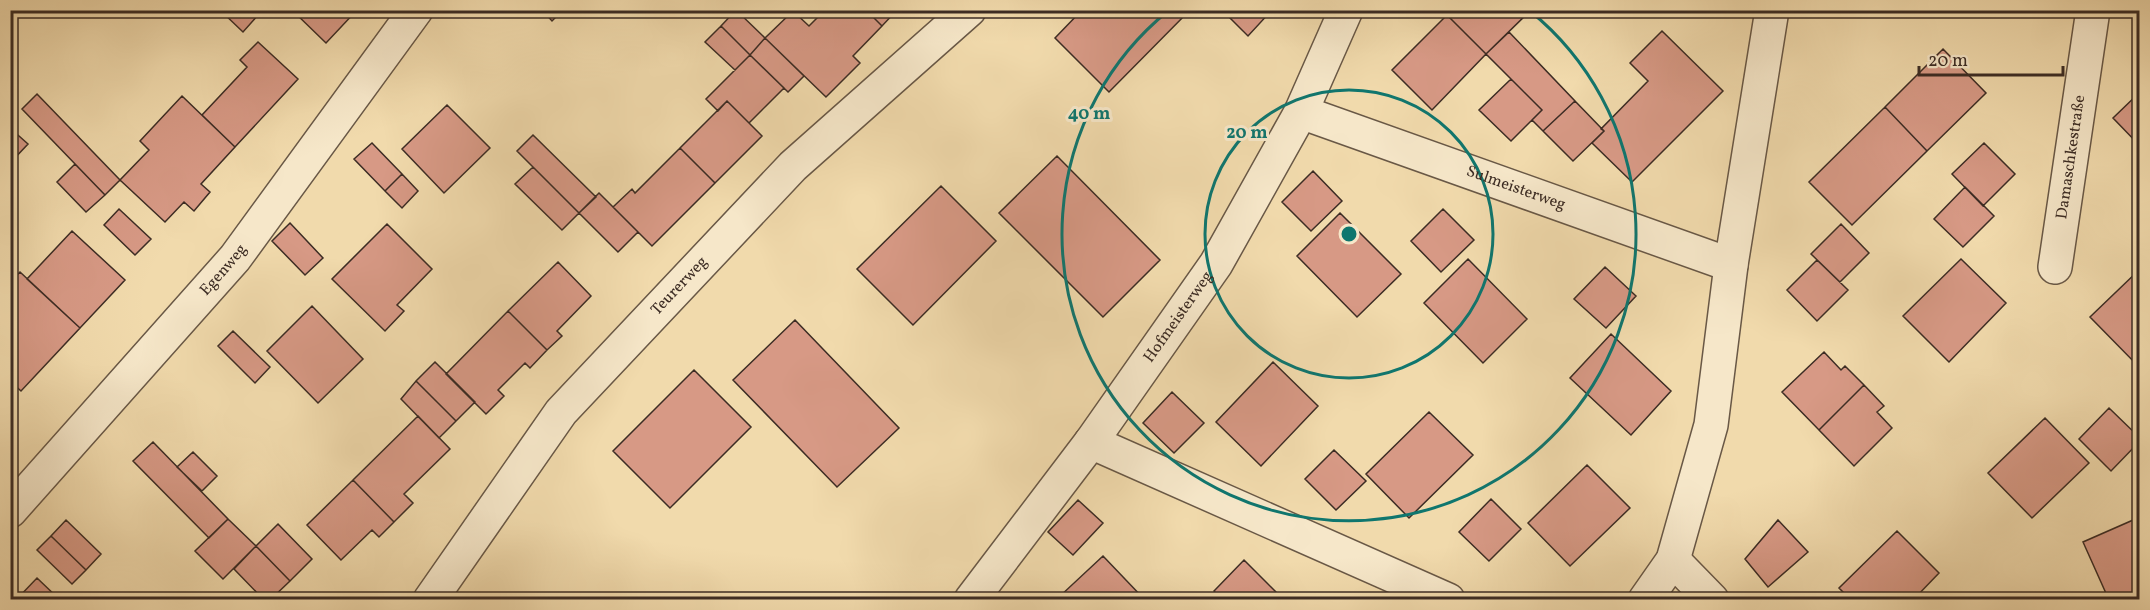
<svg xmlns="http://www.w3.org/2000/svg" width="2150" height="610" viewBox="0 0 2150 610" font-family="Vollkorn,serif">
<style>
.building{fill:#d79985;stroke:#3c2c24;stroke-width:1.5}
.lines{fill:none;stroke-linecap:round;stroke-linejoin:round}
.minor-casing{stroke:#695846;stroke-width:36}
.minor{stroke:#f6e7c9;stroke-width:33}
.ring{fill:none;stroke:#0f766e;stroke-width:3}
.labels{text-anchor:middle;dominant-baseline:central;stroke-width:6;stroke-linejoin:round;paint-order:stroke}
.street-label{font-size:16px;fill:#3c2c24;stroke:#f6e7c9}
.centre{fill:#0f766e;stroke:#f6e7c9;stroke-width:3}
.ring-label{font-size:18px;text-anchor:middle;font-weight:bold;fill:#0f766e;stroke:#f6e7c9;stroke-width:6;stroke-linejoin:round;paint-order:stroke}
</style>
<rect width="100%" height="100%" fill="#f1daac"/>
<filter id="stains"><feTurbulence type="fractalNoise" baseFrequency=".00333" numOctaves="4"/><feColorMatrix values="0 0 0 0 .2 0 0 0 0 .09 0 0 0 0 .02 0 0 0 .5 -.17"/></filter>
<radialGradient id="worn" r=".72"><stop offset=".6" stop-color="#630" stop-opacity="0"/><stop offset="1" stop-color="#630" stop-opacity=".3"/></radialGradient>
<path class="building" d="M 220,10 L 256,10 L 259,14 L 243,32 Z
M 292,10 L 357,10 L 326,43 Z
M 542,10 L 563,10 L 552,21 Z
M 736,10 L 765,38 L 750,55 L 721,26 Z
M 825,10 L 866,10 L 882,26 L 853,56 L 860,63 L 826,97 L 765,38 L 793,11 L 809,26 Z
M 866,10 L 897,10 L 882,26 Z
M 1082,10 L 1190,10 L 1109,92 L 1055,38 Z
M 1222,10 L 1272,10 L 1248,36 Z
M 1452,10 L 1531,10 L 1486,54 L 1447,15 Z
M 1447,15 L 1486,54 L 1432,110 L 1392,70 Z
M 721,26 L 750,55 L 735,70 L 705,42 Z
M 1662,31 L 1723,91 L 1632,182 L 1592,143 L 1604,131 L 1601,129 L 1648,81 L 1630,63 Z
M 1509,32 L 1575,101 L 1543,131 L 1532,120 L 1542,110 L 1486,54 Z
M 765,38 L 804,76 L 788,92 L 750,55 Z
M 258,42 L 298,79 L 235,147 L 202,115 L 247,67 L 240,60 Z
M 1943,49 L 1986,93 L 1927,151 L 1885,107 Z
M 750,55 L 784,88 L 749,123 L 727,101 L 718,111 L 706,99 Z
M 1511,79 L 1542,110 L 1511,141 L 1479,110 Z
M 2140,92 L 2140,146 L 2113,118 Z
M 37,94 L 120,180 L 105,195 L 22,109 Z
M 182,96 L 235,147 L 201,184 L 210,192 L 194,211 L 184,202 L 165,222 L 120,180 L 149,150 L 140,141 Z
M 727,101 L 762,136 L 715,183 L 680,148 Z
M 1575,101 L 1604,131 L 1573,161 L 1543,131 Z
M 447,105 L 490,148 L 444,193 L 402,149 Z
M 1885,107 L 1927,151 L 1852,225 L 1809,182 Z
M 10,128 L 28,144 L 10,163 Z
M 533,135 L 596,197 L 579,213 L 517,151 Z
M 372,143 L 402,174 L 385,191 L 354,159 Z
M 1984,143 L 2015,174 L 1983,206 L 1952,174 Z
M 680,148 L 715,183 L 652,246 L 613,207 L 632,189 L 635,193 Z
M 1057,156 L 1160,260 L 1103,317 L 999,213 Z
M 75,164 L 105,195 L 86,212 L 57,182 Z
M 533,167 L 579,213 L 562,230 L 515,184 Z
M 1313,171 L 1342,201 L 1311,231 L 1282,202 Z
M 402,174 L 418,191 L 402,208 L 385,191 Z
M 941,186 L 996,241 L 913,325 L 857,269 Z
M 1965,187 L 1994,216 L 1963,247 L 1934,219 Z
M 599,193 L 638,232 L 618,252 L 579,213 Z
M 119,209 L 151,239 L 135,255 L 104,225 Z
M 1443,209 L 1474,240 L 1441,272 L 1411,241 Z
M 1340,213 L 1401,274 L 1357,317 L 1297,256 Z
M 290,223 L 323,258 L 305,275 L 272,241 Z
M 387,224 L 432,269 L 397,305 L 404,311 L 385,331 L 332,279 Z
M 1841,224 L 1869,253 L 1840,282 L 1811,254 Z
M 72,231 L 125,280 L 80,328 L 27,279 Z
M 1468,259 L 1527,319 L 1483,363 L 1424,303 Z
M 1961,259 L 2006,303 L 1949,362 L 1903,316 Z
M 1817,260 L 1848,290 L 1817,321 L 1787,290 Z
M 558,262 L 591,296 L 557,331 L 562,336 L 547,350 L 508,311 Z
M 1605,267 L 1636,296 L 1606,328 L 1574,299 Z
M 2140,269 L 2140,368 L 2090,317 Z
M 20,272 L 80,328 L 21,391 L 10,381 L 10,327 L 16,321 L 10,316 L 10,282 Z
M 312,306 L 363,359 L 318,403 L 267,351 Z
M 508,311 L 547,350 L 530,368 L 525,363 L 498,390 L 504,396 L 486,414 L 446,374 Z
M 795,320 L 899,428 L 837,487 L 733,380 Z
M 233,331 L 270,367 L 255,383 L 218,346 Z
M 1611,334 L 1671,391 L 1631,435 L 1570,378 Z
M 1824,352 L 1841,370 L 1845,366 L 1864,385 L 1819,430 L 1782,392 Z
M 435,362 L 475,402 L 456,421 L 416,381 Z
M 1273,362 L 1318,406 L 1261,466 L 1216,422 Z
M 694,370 L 751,427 L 670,508 L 613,451 Z
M 416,381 L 456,421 L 439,438 L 401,399 Z
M 1864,385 L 1884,406 L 1877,412 L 1892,428 L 1854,466 L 1819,430 Z
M 1172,392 L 1204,423 L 1174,453 L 1143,423 Z
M 2109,408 L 2140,438 L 2140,441 L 2111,471 L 2079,439 Z
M 1429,412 L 1473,455 L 1409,518 L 1366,474 Z
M 418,416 L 450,449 L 404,494 L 413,503 L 394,522 L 353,480 Z
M 2045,418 L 2089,463 L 2032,518 L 1988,473 Z
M 153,442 L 228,519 L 209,538 L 133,461 Z
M 1334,450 L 1366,481 L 1336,510 L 1305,479 Z
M 193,452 L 217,476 L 202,491 L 177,467 Z
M 1587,465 L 1630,508 L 1570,566 L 1528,523 Z
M 353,480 L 394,522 L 379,537 L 372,530 L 341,560 L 307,525 Z
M 1491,499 L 1521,529 L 1489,561 L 1459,532 Z
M 1078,500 L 1103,523 L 1073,555 L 1048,532 Z
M 2140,517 L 2140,600 L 2109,600 L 2083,542 Z
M 228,519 L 256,546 L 223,579 L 195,551 Z
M 66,520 L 101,554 L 86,570 L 51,536 Z
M 1778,520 L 1808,552 L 1768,587 L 1745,559 Z
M 278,524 L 312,559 L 290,581 L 256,546 Z
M 1897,531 L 1939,573 L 1913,600 L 1851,600 L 1839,588 Z
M 51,536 L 86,570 L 72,584 L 37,550 Z
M 256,546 L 290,581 L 270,600 L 264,600 L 234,569 Z
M 1103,556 L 1145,600 L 1061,600 L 1059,597 Z
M 1244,560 L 1276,592 L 1268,600 L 1222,600 L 1214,591 Z
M 37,578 L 60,600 L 16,600 Z"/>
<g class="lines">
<g class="minor-casing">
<g id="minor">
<path id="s1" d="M 1301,112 L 1731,265"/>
<path id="s2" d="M 2055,267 L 2093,10"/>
<path d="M 1091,442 L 1448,600"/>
<path id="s3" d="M 10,511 L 235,258 L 416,10"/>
<path d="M 1673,560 L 1712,600"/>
<path id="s4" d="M 430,600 L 561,412 L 793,166 L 969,10"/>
<path id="s5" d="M 971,600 L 1091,442 L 1216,264 L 1301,112 L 1346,10"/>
<path d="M 1645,600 L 1673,560 L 1711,425 L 1731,265 L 1772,10"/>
</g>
</g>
<use href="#minor" class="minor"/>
</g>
<g class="ring">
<circle cx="1349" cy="234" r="144"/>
<path d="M1530 11A287 287 0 1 1 1168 11"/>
</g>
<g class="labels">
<g class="street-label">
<text stroke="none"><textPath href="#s2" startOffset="111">Damaschkestraße</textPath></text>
<text stroke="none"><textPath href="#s1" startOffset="228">Sulmeisterweg</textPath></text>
<text stroke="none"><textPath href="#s3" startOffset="322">Egenweg</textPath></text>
<text stroke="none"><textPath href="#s4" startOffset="402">Teurerweg</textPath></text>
<text stroke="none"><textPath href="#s5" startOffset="351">Hofmeisterweg</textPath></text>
</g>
</g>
<circle cx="1349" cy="234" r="9" class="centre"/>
<g class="ring-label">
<text x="1089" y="119">40 m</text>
<text x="1247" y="138">20 m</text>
</g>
<rect width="2150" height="610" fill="none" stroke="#f1daac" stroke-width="36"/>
<rect x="12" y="12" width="2126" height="586" fill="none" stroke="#3c2c24" stroke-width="3"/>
<rect x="18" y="18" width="2114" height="574" fill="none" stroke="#3c2c24" stroke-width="1.5"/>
<path d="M1919 66v9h144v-9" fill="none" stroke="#3c2c24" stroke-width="3"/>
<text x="1928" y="66" font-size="18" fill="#3c2c24" stroke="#f6e7c9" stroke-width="4.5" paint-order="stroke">20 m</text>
<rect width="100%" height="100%" filter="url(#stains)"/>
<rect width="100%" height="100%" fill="url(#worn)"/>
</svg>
